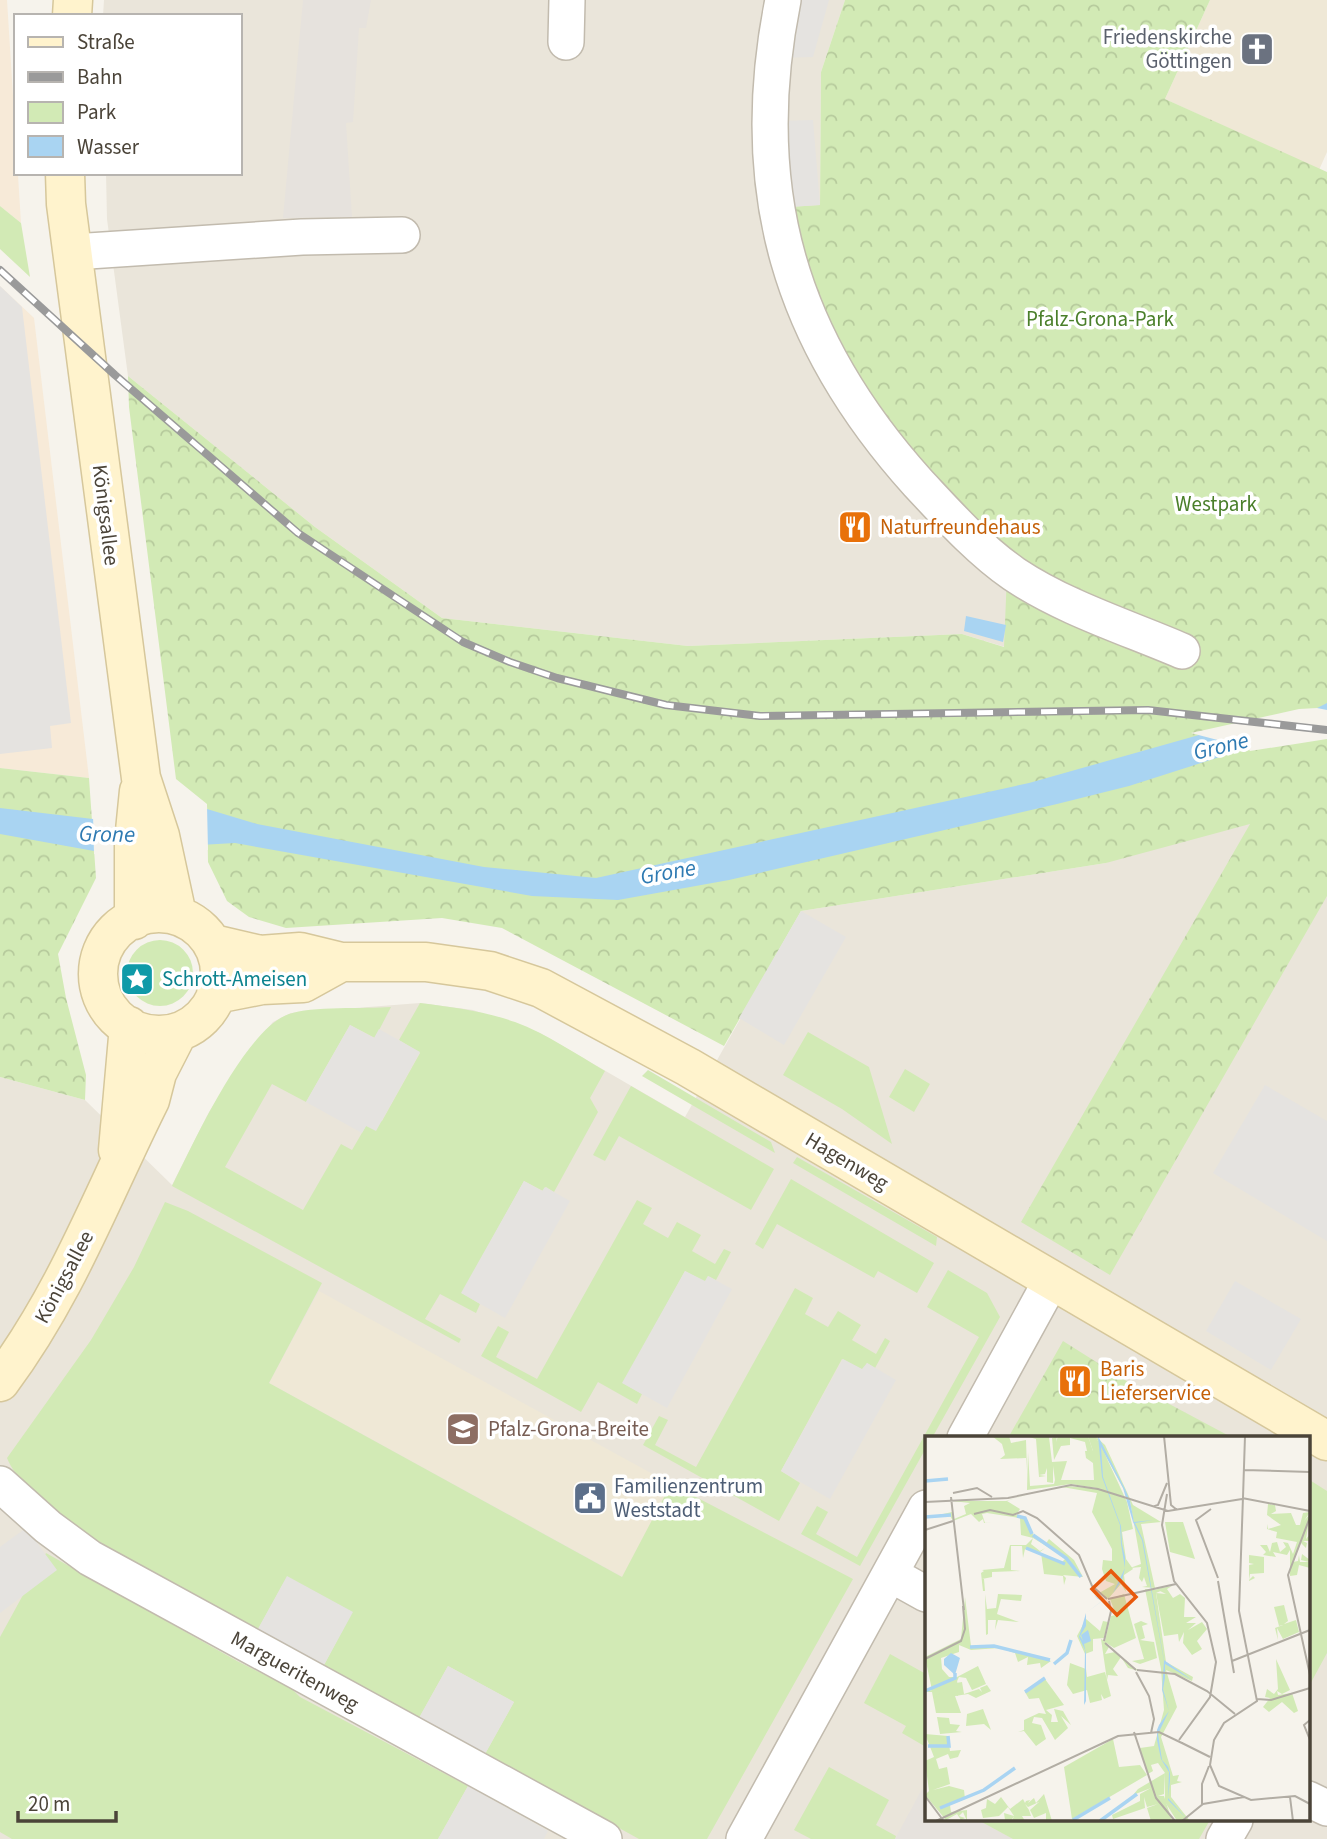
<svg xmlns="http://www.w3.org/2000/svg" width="1327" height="1839" viewBox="0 0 1327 1839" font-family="'Source Sans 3',sans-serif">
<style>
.residential{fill:#eae5da;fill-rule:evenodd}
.commercial{fill:#f7ead8}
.industrial{fill:#e6e2dd}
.education{fill:#efe8d6}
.green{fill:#d2eab5}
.forest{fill:url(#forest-crowns)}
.parking{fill:#e5e3e0}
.water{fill:#a9d4f2}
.pier{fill:#f6f3ec}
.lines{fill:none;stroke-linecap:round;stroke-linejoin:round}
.street-casing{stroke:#c2bbae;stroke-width:38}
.secondary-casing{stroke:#d6c79b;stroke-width:41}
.street{stroke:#fff;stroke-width:35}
.secondary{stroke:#fff3cd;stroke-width:38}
.rail-casing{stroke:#9a9a9a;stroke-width:8}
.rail{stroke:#fff;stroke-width:5;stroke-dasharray:16;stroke-linecap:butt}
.labels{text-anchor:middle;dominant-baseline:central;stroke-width:7;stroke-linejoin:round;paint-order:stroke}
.worship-label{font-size:21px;fill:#5b616d;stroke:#fff;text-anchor:end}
.park-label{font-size:21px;fill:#4a7f2a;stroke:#fff}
.street-label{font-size:21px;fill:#4b4439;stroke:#fff}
.food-label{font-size:21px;fill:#c56008;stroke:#fff;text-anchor:start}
.culture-label{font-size:21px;fill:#0d838f;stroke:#fff;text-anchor:start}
.education-label{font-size:21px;fill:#785e54;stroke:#fff;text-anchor:start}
.service-label{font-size:21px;fill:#4e5e75;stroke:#fff;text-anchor:start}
.water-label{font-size:23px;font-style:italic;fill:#2e7ab2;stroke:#fff}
.inset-river{fill:none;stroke:#a9d4f2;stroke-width:3.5}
.inset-road{fill:none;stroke:#b2ada4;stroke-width:2}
.view{fill:#e8590c;fill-opacity:0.15;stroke:#e8590c;stroke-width:3.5}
.inset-edge{fill:none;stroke:#4b4439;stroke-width:3.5}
</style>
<defs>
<pattern id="forest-crowns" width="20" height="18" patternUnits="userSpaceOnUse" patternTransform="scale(1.75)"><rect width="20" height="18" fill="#d2eab5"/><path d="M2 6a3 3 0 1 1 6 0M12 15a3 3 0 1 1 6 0" fill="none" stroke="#b6ca9c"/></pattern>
</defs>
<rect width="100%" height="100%" fill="#f6f3ec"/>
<path class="residential" d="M 104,0 L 845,0 L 821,72 L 820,205 L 1009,551 L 1005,647 L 962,634 L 688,646 L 442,618 L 315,527 L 128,376 L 107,219 L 106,173 L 240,173 L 240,16 L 103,16 Z
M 1327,748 L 1327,1839 L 0,1839 L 0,1077 L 85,1100 L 172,1185 L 209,1112 L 245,1055 L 273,1022 L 291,1013 L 420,1003 L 473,1010 L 540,1033 L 685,1117 L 801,911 L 1106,863 ZM 926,1438 L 1308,1438 L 1308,1820 L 926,1820 Z"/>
<path class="commercial" d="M 0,0 L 7,0 L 21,223 L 0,206 Z
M 0,286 L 34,318 L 89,778 L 0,768 Z"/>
<path class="industrial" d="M 303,0 L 371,0 L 366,28 L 359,28 L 353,122 L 346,123 L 352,217 L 283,218 Z
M 922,1789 L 926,1791 L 926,1820 L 978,1820 L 1013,1839 L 895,1839 Z"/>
<path class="education" d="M 1210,0 L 1327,0 L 1327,152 L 1319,170 L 1165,99 Z
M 319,1291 L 671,1484 L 623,1577 L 269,1383 Z"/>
<path class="green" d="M 0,206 L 21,223 L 30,277 L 0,249 Z
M127 973a33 33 0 1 1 66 0a33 33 0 1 1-66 0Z
M 420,1003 C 452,1007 484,1011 515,1022 C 547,1034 576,1054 605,1071 L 590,1098 L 598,1112 L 554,1192 L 546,1187 L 543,1191 L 524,1181 L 462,1293 L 480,1304 L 476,1313 L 440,1294 L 425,1319 L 461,1339 L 459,1343 L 172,1186 C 193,1144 245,1029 289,1014 C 311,1006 365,1009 391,1007 L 375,1038 L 350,1025 L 306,1102 L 272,1084 L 225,1167 L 303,1210 L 341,1144 L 352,1150 L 366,1126 L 382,1121 L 420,1053 L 399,1040 Z
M 808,1032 L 869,1067 L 892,1144 L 842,1109 L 783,1075 Z
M 905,1069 L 930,1084 L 914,1112 L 889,1097 Z
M 648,1070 L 771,1142 L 775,1153 L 642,1076 Z
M 631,1086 L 774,1169 L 751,1210 L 619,1136 L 605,1161 L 593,1155 Z
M 797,1157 L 937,1237 L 936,1246 L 793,1163 Z
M 791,1179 L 934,1263 L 917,1293 L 878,1271 L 874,1278 L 777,1224 L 763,1249 L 755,1244 Z
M 637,1200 L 652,1208 L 643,1224 L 668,1238 L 677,1222 L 701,1235 L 692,1251 L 715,1264 L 724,1249 L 731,1252 L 716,1280 L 708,1276 L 705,1282 L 685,1271 L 623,1383 L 642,1394 L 637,1404 L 598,1382 L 581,1412 L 481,1356 L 498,1326 L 509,1332 L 496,1357 L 537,1379 Z
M 165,1202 L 188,1211 L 322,1283 L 269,1383 L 622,1577 L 671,1484 L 853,1579 L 707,1839 L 639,1839 L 485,1754 L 514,1702 L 448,1666 L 419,1718 L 324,1665 L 352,1612 L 287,1577 L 258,1629 C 198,1595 31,1519 7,1458 L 91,1340 L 134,1267 Z
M 948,1270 L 987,1293 L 1000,1317 L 932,1438 L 926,1438 L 926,1448 L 860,1566 L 801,1534 L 817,1506 L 828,1512 L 816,1534 L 857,1557 L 979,1337 L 927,1307 Z
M 795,1288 L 813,1298 L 805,1314 L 828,1327 L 838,1311 L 861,1325 L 852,1340 L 876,1354 L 885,1338 L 890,1341 L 875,1368 L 867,1363 L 863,1370 L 842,1359 L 781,1471 L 800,1483 L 779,1521 L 643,1445 L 659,1416 L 668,1420 L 655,1445 L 696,1467 Z
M 1308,1479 L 1327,1491 L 1327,1653 L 1308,1688 Z
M 46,1553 L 237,1661 L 291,1688 L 300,1697 L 468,1786 L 438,1839 L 12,1839 L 0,1832 L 0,1637 Z
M 890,1654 L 926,1674 L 926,1747 L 902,1733 L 906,1726 L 864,1703 Z
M 829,1767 L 889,1800 L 876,1825 L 896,1836 L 895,1839 L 811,1839 L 794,1830 Z
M 978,1820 L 1210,1820 L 1199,1839 L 1013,1839 Z"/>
<path class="forest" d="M 845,0 L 1210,0 L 1165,99 L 1327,172 L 1327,896 L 1110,1275 L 1021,1222 L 1250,824 L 1106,863 L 801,911 L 724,1046 L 502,928 L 442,918 L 286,928 L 249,917 L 227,901 L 208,862 L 207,804 L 176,779 L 129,407 L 128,376 L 315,527 L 442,618 L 688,646 L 962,634 L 1004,647 L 1008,550 L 873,414 L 814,302 L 789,207 L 820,205 L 821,72 Z
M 0,768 L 89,778 L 96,878 L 58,954 L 66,998 L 86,1075 L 85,1100 L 0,1077 Z
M 1063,1341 L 1128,1382 L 1233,1438 L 1008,1438 Z"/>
<path class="parking" d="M 792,0 L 829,0 L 813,57 L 777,58 Z
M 813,120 L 820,205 L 789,207 L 780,121 Z
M 0,286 L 22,307 L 71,723 L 50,726 L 52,748 L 0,754 Z
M 801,911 L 846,937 L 784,1045 L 739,1018 Z
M 350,1025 L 374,1038 L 379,1029 L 420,1052 L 376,1131 L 366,1126 L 362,1133 L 306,1102 Z
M 1265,1085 L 1327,1121 L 1327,1241 L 1213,1173 Z
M 524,1181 L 542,1191 L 545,1187 L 570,1201 L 505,1318 L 461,1293 Z
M 685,1271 L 705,1281 L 708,1276 L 732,1289 L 667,1408 L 622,1383 Z
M 1235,1281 L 1301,1319 L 1271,1370 L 1206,1331 Z
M 843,1359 L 862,1369 L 867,1363 L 896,1380 L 830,1499 L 781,1471 Z
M 26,1528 L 57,1570 L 0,1613 L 0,1547 Z
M 287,1576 L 353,1612 L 324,1665 L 258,1629 Z
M 448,1666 L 514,1702 L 485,1754 L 419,1718 Z
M 468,1786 L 548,1831 L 544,1839 L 438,1839 Z"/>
<path class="water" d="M 966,616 L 1006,625 L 1003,642 L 964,631 Z
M 1327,703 L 1327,736 L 1248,748 L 1129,786 L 1057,804 L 729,880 L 618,900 L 532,896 L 235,843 L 94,851 L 0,834 L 0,808 L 93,819 L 207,809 L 257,824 L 484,867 L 596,878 L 1029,783 L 1199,735 L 1317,708 Z"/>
<path class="pier" d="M 1317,708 L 1327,710 L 1327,739 L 1250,751 L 1248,748 L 1191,733 L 1299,709 Z
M 207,806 L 208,850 L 94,854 L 93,815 Z"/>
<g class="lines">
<g class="street-casing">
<path id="street" d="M 783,0 C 745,189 790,341 918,483 C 948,515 978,549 1014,574 C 1065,608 1126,627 1182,651
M 566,42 L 567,0
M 73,252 L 302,237 L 402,235
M 965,1438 L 1051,1281
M 0,1484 L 48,1527 L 90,1558 L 604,1839
M 890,1574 L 926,1594
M 1308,1799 L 1327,1808
M 744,1839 L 926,1508
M 1224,1839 L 1235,1820"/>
</g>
<g class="secondary-casing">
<path id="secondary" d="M 72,16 L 73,0
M 65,173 L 66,204 L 141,778 L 160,836 L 177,915
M98 974a61 61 0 1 1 122 0a61 61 0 1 1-122 0Z
M 134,920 L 134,841 L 139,791
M 213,944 L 260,955 L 300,952 L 341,962 L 426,962 L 490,971 L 541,988 L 688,1067 L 1327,1441
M 216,994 L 262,985 L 303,983 L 341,962
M 118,1150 L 129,1026
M 0,1382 C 67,1292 101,1198 150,1100 L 157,1073 L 178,1032"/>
</g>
<use href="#street" class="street"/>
<use href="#secondary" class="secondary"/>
<g class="rail-casing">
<path id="rail" d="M 0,270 L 115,375 L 298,533 L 463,642 L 510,662 L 557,678 L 666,705 L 760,716 L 1148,710 L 1327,730"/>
</g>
<use href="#rail" class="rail"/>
</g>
<defs>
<g id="church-square" transform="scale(1.75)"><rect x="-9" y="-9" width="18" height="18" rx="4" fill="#6b7280" stroke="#fff"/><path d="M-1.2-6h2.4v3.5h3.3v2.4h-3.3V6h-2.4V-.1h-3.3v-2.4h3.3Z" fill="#fff"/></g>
<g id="restaurant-square" transform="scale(1.75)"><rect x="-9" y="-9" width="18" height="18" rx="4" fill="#e8710a" stroke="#fff"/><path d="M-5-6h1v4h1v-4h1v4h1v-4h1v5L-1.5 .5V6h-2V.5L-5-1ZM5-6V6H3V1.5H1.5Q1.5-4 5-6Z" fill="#fff"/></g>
<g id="sight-square" transform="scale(1.75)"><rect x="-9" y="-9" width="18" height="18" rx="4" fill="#0f9aa8" stroke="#fff"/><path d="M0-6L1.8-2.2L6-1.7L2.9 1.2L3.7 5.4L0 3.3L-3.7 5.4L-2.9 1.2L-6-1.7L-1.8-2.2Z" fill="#fff"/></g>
<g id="school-square" transform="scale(1.75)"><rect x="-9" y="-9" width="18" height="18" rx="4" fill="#8d6e63" stroke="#fff"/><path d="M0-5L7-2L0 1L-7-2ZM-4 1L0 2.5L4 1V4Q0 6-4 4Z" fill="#fff"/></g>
<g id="civic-square" transform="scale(1.75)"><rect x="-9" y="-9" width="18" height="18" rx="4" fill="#5c6f8a" stroke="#fff"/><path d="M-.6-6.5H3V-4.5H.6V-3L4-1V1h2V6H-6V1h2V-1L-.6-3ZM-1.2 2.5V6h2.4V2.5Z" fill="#fff"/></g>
</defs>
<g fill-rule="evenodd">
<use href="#church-square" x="1257" y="49"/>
<use href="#restaurant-square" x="855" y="527"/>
<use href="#sight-square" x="137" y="979"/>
<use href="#restaurant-square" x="1075" y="1381"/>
<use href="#school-square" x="463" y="1429"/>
<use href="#civic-square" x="590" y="1498"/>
</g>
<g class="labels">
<g class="worship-label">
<text x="1232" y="37">Friedenskirche<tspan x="1232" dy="24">Göttingen</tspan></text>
</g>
<g class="park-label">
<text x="1100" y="319">Pfalz-Grona-Park</text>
<text x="1216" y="504">Westpark</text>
</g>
<g class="street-label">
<text transform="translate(106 515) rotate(83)">Königsallee</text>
<text transform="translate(847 1161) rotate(31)">Hagenweg</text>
<text transform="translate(64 1277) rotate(-62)">Königsallee</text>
<text transform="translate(295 1671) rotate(29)">Margueritenweg</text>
</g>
<g class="food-label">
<text x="880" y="527">Naturfreundehaus</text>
<text x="1100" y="1369">Baris<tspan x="1100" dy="24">Lieferservice</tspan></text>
</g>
<g class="culture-label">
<text x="162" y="979">Schrott-Ameisen</text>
</g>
<g class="education-label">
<text x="488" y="1429">Pfalz-Grona-Breite</text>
</g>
<g class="service-label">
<text x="614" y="1486">Familienzentrum<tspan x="614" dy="24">Weststadt</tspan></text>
</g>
<g class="water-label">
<text transform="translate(1221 746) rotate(-14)">Grone</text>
<text transform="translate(107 834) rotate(1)">Grone</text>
<text transform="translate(668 872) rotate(-10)">Grone</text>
</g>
</g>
<g transform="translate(925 1436)">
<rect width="385" height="385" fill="#f6f3ec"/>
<path d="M 67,0 L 84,0 L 86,7 L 101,4 L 102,34 L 101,22 L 75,23 L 80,19 L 77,8 ZM 101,0 L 129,0 L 124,1 L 127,26 L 142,25 L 136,44 L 130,44 L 128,30 L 128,47 L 122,46 L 122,32 L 120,38 L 114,39 L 121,40 L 114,41 L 111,3 ZM 132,0 L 131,6 L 133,0 L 163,0 L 168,15 L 162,15 L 160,6 L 145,2 L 145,9 L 136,10 L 129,24 L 127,2 ZM 170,0 L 180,9 L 208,69 L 236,86 L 216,88 L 230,152 L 217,151 L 222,150 L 219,141 L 217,146 L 214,142 L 216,131 L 205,132 L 216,128 L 205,65 ZM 112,55 L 82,65 L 95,73 L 91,79 L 100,82 L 110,102 L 120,109 L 124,103 L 149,124 L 158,141 L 138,139 L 141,142 L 139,149 L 138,140 L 119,138 L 116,117 L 137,126 L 141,122 L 108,102 L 106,108 L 115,115 L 120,112 L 115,116 L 100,113 L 98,122 L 97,110 L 86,110 L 86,134 L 95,135 L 67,136 L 67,141 L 57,143 L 59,143 L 60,155 L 58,155 L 56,137 L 59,135 L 57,134 L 79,132 L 85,109 L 101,109 L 108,102 L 96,99 L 95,82 L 62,77 L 57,78 L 60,87 L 68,86 L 59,87 L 58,83 L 54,86 L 46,78 L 28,85 L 24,78 L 0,82 L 27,76 L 29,83 L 41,78 L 39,70 L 45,67 L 27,65 L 81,65 ZM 343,68 L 350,69 L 362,72 L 350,69 L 351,75 L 346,78 L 366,77 L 371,89 L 375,89 L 378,77 L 385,76 L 379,85 L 385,78 L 381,103 L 385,98 L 385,105 L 378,105 L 382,107 L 381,112 L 376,107 L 368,126 L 373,125 L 374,119 L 375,126 L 384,126 L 376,124 L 377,118 L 385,124 L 385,132 L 374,129 L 372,139 L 365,140 L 365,114 L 362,119 L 348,116 L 351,121 L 338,119 L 341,116 L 335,109 L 342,109 L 345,116 L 347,107 L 352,106 L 355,116 L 361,111 L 358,106 L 363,107 L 368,118 L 372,106 L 351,102 L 352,96 L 342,93 L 342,88 L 343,93 L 356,89 L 342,79 ZM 324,119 L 339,121 L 339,137 L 325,138 L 324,144 L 328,140 L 330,142 L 324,145 L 324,129 L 329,128 L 324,127 ZM 247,150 L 242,153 L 248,162 L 255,158 L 260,162 L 259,181 L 271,181 L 261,187 L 271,187 L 263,194 L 277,186 L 282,193 L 272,205 L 277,213 L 267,219 L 258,207 L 259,196 L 254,206 L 253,198 L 239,200 L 231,157 L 241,158 L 231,153 ZM 60,158 L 62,173 L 71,172 L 73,158 L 97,159 L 96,165 L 76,163 L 72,178 L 94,186 L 73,184 L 70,194 L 71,184 L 63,184 L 63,198 L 61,199 ZM 199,158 L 211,202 L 189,212 L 180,206 L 184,211 L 180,218 L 190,216 L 214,235 L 203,232 L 196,221 L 188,233 L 193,240 L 183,239 L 182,244 L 176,203 L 180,205 L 186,180 L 191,179 L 185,163 ZM 40,161 L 46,210 L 70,209 L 126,225 L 116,232 L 115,227 L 102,229 L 103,221 L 93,226 L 90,217 L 74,212 L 46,214 L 34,209 L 34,216 L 16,222 L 17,233 L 24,241 L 32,241 L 53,230 L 61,248 L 47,254 L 41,242 L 34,241 L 31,247 L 37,246 L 39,258 L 54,253 L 57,256 L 55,252 L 62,249 L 66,255 L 51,262 L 43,258 L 30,260 L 36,277 L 11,277 L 7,256 L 0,256 L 7,254 L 0,221 L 36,203 ZM 359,169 L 363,185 L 359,188 L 371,184 L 374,196 L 358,203 L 352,192 L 353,204 L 350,192 L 358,189 L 354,190 L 349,171 ZM 216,185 L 223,188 L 217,190 L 220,202 L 215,204 L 229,206 L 232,222 L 215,228 L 207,225 L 219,223 L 209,188 ZM 351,223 L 365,254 L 357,258 L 352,255 L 353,259 L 367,257 L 373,275 L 369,277 L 357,266 L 344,276 L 338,271 L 345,262 L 340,261 L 342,253 L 349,258 L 353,253 ZM 145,227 L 161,233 L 162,241 L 180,236 L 186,260 L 179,263 L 176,258 L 177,264 L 165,267 L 162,254 L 148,258 L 142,249 ZM 120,243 L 139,269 L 121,274 L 127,279 L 126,286 L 133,286 L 129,273 L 138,275 L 146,289 L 136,280 L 143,292 L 130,304 L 117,282 L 109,281 L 107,287 L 116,289 L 121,303 L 111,310 L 99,295 L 93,296 L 99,294 L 99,284 L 114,277 L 121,278 L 114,262 L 104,263 L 100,256 ZM 12,281 L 24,282 L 25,288 L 35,289 L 31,295 L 37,296 L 15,298 ZM 0,298 L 23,300 L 25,315 L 36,314 L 33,321 L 25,323 L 23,318 L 11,323 L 14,333 L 22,331 L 25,348 L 8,354 L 24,350 L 39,354 L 40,363 L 25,369 L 26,376 L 42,374 L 42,385 L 38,376 L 34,380 L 40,382 L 36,384 L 32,378 L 21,384 L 0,359 L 4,355 L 0,325 L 9,321 ZM 240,337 L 239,358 L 233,360 L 239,360 L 247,385 L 226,385 L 222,372 L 233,368 L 222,371 L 219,361 L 220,372 L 188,383 L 187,379 L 215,365 L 215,358 L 226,352 L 208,359 L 213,353 ZM 119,358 L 127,385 L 121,385 L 121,377 L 109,382 L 105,374 L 114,366 L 103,371 L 100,368 L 104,374 L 106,380 L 97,380 L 100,385 L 87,385 L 89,380 L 86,385 L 76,385 L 80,384 L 79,377 L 89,380 L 83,371 L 74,380 L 58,382 L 56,374 L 61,372 L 62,363 L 70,368 L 76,361 L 85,373 L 98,363 L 100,367 L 101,365 L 105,364 L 103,367 L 109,362 L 111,367 Z" fill="#d2eab5"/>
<path d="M 163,0 L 170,0 L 177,12 L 202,66 L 208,93 L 197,96 L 201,123 L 208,133 L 199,139 L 201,156 L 196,148 L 183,163 L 174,157 L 190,148 L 181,145 L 177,133 L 178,124 L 187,125 L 187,113 L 167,76 L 172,57 L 137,51 L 112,56 L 140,50 L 178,53 L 146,48 L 102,54 L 103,16 L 105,50 L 129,48 L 130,44 L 169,44 L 168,27 L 161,22 L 160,15 L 168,15 ZM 240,86 L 258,86 L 270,123 L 245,116 ZM 220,153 L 238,154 L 231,157 L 241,226 L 268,241 L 267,245 L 241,234 L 252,271 L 236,301 L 248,340 L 254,339 L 252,345 L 257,346 L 246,349 L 246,361 L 265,385 L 252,385 L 240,366 L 240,337 L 233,327 L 226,329 L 228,335 L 223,338 L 215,312 L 229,310 L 239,274 L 236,233 ZM 161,183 L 175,195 L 178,185 L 183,186 L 179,202 L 168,203 L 168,215 L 160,218 L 152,200 Z" fill="#d2eab5"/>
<path d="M 32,242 L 33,260 L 16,256 L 9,263 L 8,254 Z" fill="#d2eab5"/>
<path d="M 58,273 L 66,294 L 59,288 L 41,290 L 42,278 ZM 188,303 L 194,331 L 215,329 L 222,339 L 147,383 L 139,331 Z" fill="#d2eab5"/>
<path d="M 173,0 L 200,53 L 205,65 L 209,86 L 228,84 L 210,87 L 218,104 L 239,224 L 267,244 L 240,228 L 240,242 L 238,253 L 244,275 L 233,298 L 237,324 L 243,331 L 245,337 L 245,344 L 243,362 L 261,382 L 243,364 L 244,336 L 236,323 L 232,304 L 232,294 L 234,289 L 244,275 L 237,254 L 239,225 L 217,104 L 208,86 L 198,52 L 176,11 L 178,41 L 196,90 L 197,108 L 200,121 L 200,132 L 197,144 L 188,157 L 161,177 L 161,190 L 155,200 L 158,205 L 156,199 L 163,194 L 166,205 L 159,208 L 161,218 L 161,265 L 159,269 L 160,214 L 154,201 L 161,177 L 177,165 L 173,163 L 169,159 L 177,165 L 188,157 L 200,132 L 196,108 L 195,89 L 177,41 ZM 26,217 L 35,222 L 30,239 L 19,229 L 19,223 Z" fill="#a9d4f2"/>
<path class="inset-river" d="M 0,45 L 23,43M 92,80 L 100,82 L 107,98M 0,81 L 26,79M 108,99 L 141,122 L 156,141M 101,112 L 140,128M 45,211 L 69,210 L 125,224M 129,228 L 142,217 L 146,204M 0,255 L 30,242 L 30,237M 100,256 L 120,242M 3,310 L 24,310 L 23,300M 15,372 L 59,354 L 90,332M 148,384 L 185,362M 175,385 L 212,358"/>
<path class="inset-road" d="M 239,0 L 246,69 L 252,74M 319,34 L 385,36M 28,57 L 52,52 L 67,61M 242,58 L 237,89 L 249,145 L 282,187 L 291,226 L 285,261 L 254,304M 26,61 L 39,174M 318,61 L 320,0M 318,61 L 314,175 L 332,265 L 299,287 L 289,304 L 285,329 L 294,350 L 326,364 L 370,360 L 385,368M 317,62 L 385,75M 0,66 L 83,62 L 146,49 L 173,53 L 243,75 L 317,63M 227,71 L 233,69 L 242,47M 286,73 L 271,84 L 293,142M 49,78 L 65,74 L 88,79 L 98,75 L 112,82 L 154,119 L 167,150 L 182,163M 385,81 L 363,139 L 385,239M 0,94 L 28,85M 293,145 L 309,237M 183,163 L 251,148M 179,205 L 186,175 L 184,165M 180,207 L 211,234M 0,223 L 36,205 L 40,193 L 38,170M 307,225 L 385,194M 212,234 L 250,238 L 282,255 L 310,278M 211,236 L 224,260 L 229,283 L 226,297M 332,263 L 346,264 L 385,252M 385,284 L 379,289 L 385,304M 209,296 L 231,362 L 250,385M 257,307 L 285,321M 0,360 L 18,384M 365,361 L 368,385M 277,368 L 277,348 L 284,330M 11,385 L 193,300 L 234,296 L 259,308M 257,385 L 278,368 L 319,361"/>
<path class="view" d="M 186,135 L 211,161 L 192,179 L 167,153 Z"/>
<rect width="385" height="385" class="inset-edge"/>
</g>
<rect x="14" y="14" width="228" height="161" fill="#ffffff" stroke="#b7b4b0" stroke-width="2"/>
<rect x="28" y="37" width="35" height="10" fill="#fff3cd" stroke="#b7b4b0" stroke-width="2"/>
<text x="77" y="49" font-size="21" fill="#4b4439">Straße</text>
<rect x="28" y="72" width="35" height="10" fill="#9a9a9a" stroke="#b7b4b0" stroke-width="2"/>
<text x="77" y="84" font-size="21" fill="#4b4439">Bahn</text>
<rect x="28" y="102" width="35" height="21" fill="#d2eab5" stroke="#b7b4b0" stroke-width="2"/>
<text x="77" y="119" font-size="21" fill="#4b4439">Park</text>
<rect x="28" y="136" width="35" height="21" fill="#a9d4f2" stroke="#b7b4b0" stroke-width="2"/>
<text x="77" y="154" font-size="21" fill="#4b4439">Wasser</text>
<path d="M18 1811v10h98v-10" fill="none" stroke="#4b4439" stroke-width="3.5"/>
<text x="28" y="1811" font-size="21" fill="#4b4439" stroke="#ffffff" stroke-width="5" paint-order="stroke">20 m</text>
</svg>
